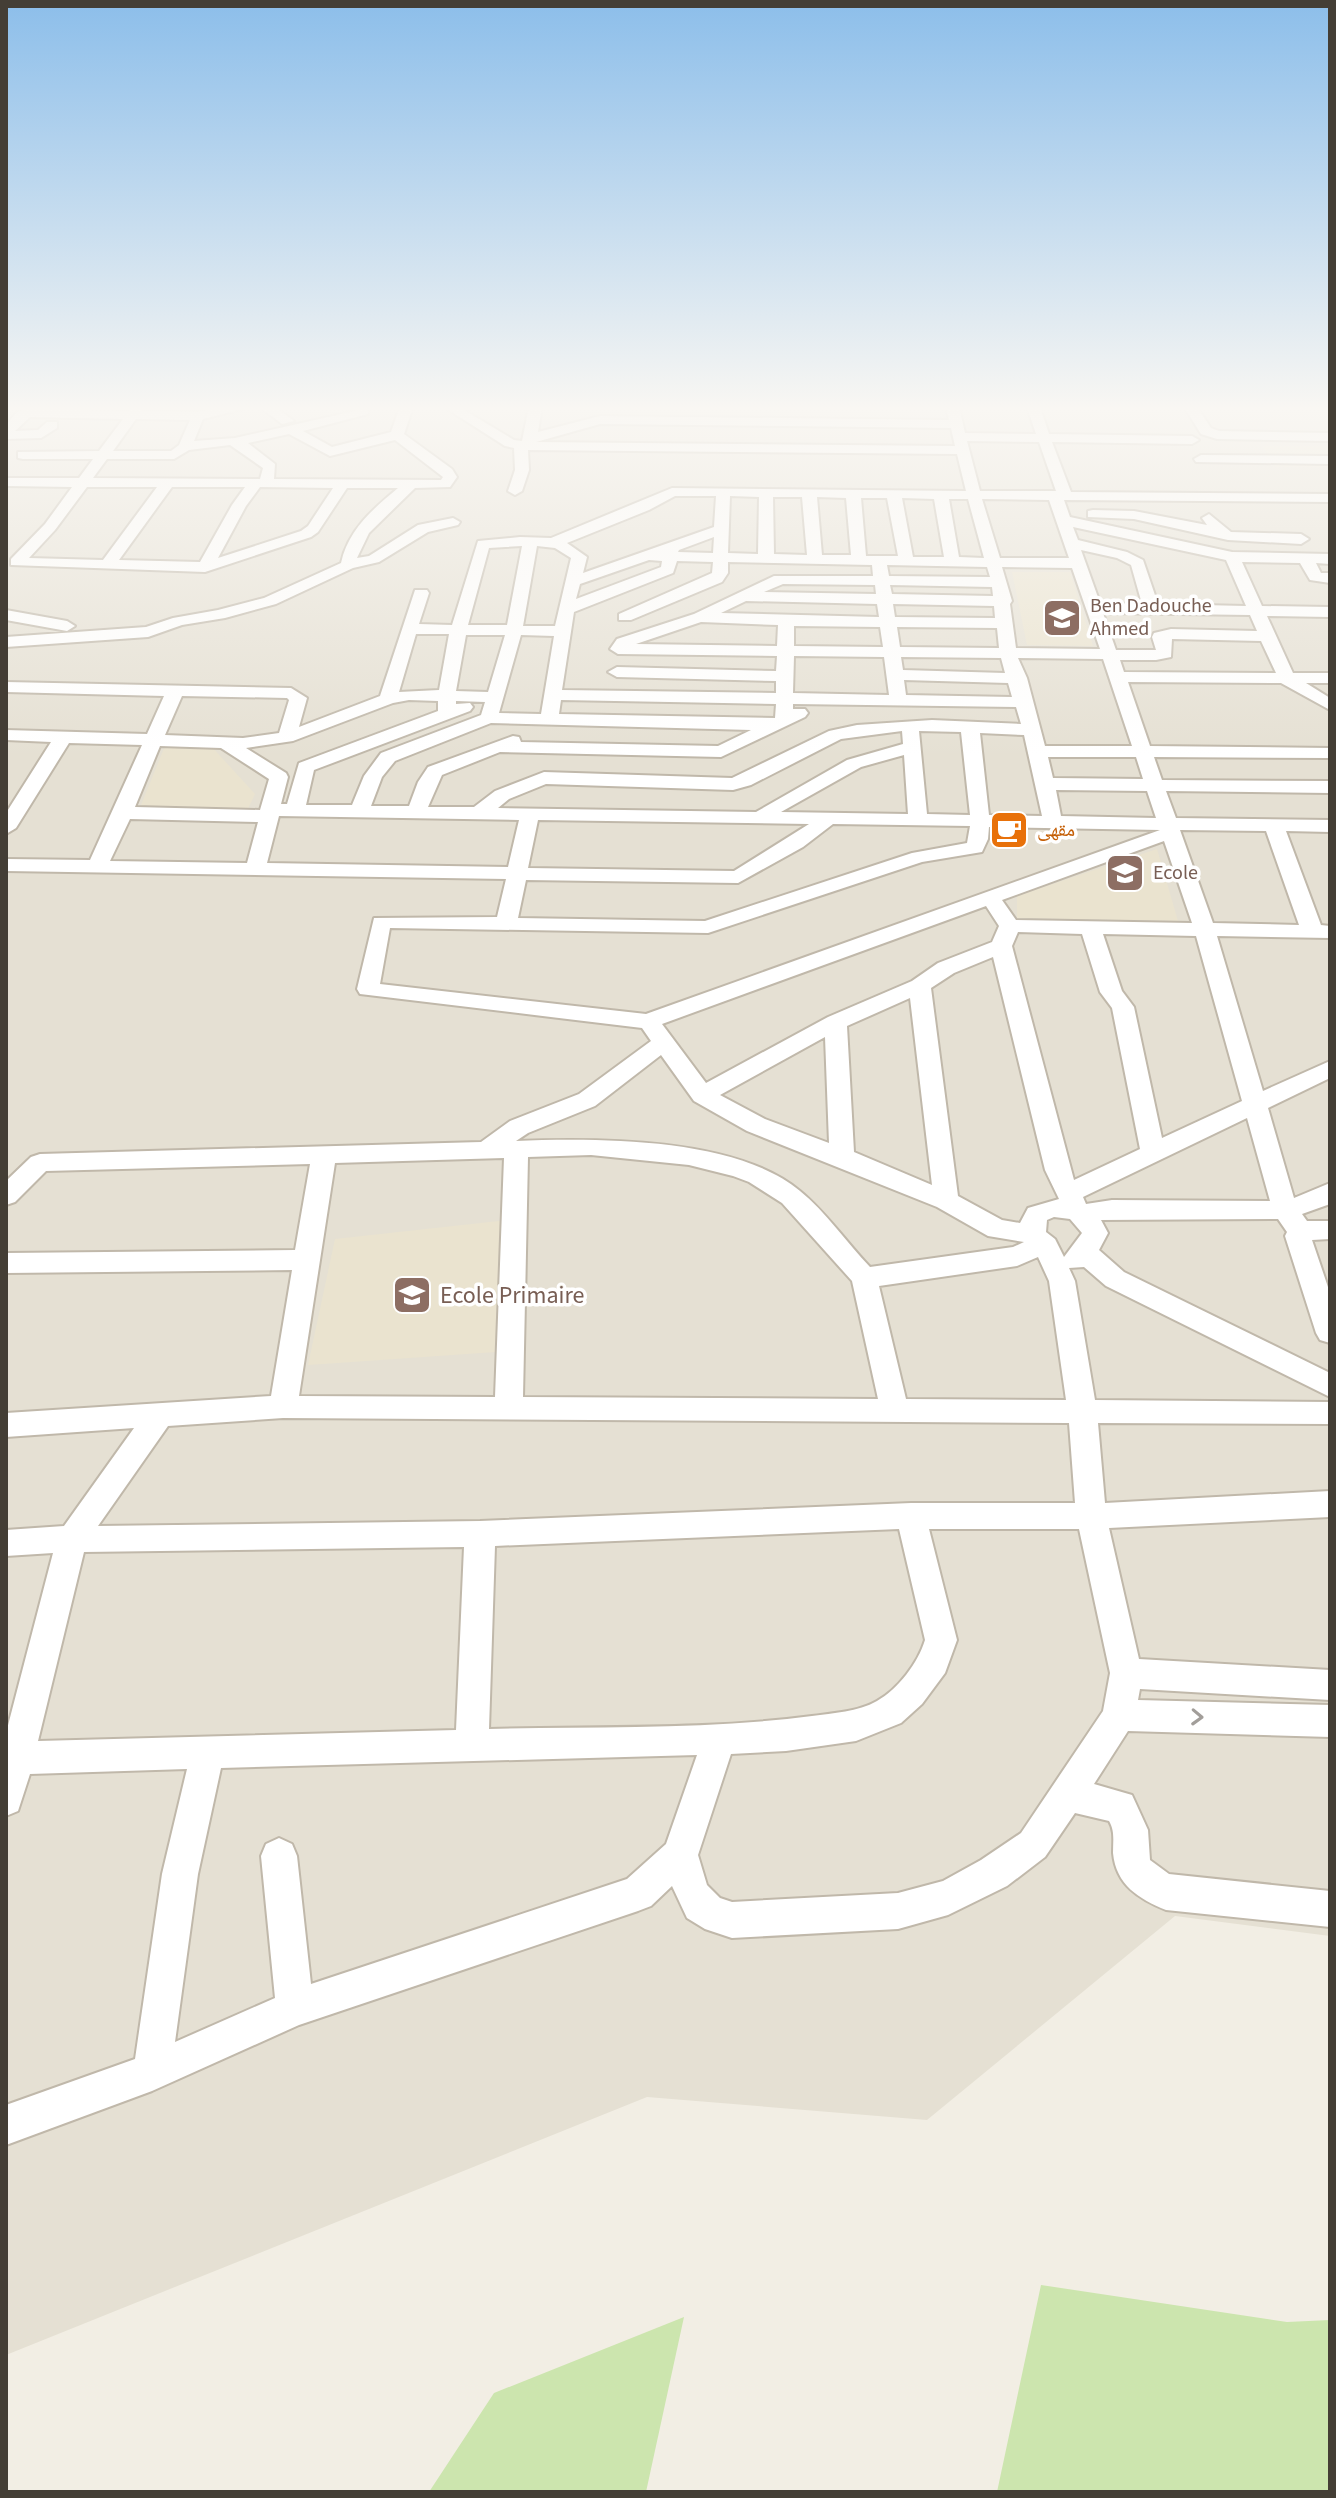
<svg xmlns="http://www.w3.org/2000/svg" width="1336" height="2498" viewBox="0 0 1336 2498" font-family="'Source Sans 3','Noto Naskh Arabic',sans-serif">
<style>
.residential{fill:#e5e0d3}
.education{fill:#eae3cf}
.green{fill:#cce5ae}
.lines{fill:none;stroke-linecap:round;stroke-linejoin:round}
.minor-casing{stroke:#c0b8aa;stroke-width:4}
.minor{fill:#fff;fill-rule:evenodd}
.oneway{stroke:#a29e9a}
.labels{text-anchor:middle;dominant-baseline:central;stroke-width:7;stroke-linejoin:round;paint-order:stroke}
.far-education-label{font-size:20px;fill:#785e54;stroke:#fff;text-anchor:start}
.far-food-label{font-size:20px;fill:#c56008;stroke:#fff;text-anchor:start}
.education-label{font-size:24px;fill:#785e54;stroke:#fff;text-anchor:start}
</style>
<rect width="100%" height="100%" fill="#f2eee4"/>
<path class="residential" d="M 6,407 L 1330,407 L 1330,1936 L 1175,1916 L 927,2120 L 647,2097 L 6,2355 Z"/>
<path class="education" d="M 1262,446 L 1330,446 L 1330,467 L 1276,467 Z
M 1012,572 L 1070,572 L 1093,646 L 1027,645 Z
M 165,746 L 212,747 L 255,794 L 246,813 L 139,810 Z
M 1157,849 L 1178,921 L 1017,918 L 1017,896 Z
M 508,1220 L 496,1352 L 308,1365 L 335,1239 Z"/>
<path class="green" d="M 1041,2285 L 1287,2322 L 1330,2320 L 1330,2492 L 997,2492 Z
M 684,2317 L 646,2492 L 429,2492 L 494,2393 Z"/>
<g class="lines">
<g class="minor-casing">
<path id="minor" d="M 131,407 L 144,407 L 142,411 L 198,412 L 224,407 L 251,407 L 203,419 L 194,441 L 235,438 L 368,408 L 368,414 L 303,431 L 332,447 L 391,432 L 400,407 L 416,407 L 412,410 L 404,434 L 452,469 L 457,477 L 450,487 L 415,488 L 369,533 L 357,558 L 369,556 L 418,525 L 453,518 L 460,522 L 458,525 L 428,532 L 379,562 L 353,568 L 276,604 L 225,618 L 182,625 L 148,637 L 6,647 L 6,637 L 146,627 L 173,618 L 218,610 L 264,598 L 341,563 C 348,530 373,509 398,488 L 347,488 L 318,532 L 311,537 L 205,572 L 11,565 L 11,559 L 45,524 L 72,487 L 6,486 L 6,478 L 79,478 L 93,459 L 23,459 L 18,458 L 18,452 L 99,451 L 123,419 L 30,417 L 15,431 L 38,430 L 47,422 L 57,422 L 57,428 L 41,438 L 6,439 L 6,425 L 17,412 L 29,409 L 129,411 ZM 136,419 L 190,420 L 179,445 L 171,451 L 113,451 ZM 289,434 L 330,456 L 395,440 L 443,477 L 441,480 L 274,479 L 275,464 L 248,443 ZM 230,445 L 263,468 L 260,479 L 93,478 L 107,459 L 174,459 L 189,450 ZM 87,487 L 157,487 L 103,560 L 29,558 L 55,530 ZM 172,487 L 245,487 L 232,505 L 200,562 L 119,560 ZM 260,487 L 333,488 L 308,526 L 301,531 L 218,558 L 246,506 Z
M 260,407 L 275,407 L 294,421 L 282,424 Z
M 444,407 L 459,407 L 514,440 L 522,441 L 529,407 L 542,407 L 538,432 L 600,416 L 949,420 L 946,407 L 959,407 L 965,433 L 1036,434 L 1027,407 L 1040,407 L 1049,434 L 1192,436 L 1199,440 L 1192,444 L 1052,442 L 1071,492 L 1330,494 L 1330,502 L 1064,500 L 1070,517 L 1232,552 L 1330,554 L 1330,564 L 1316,563 L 1321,573 L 1330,573 L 1330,583 L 1310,580 L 1300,563 L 1242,562 L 1262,606 L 1330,607 L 1330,617 L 1267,616 L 1293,673 L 1330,673 L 1330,683 L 1306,683 L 1330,698 L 1330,710 L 1281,683 L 1128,682 L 1150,746 L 1330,748 L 1330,758 L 1154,757 L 1162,780 L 1330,781 L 1330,793 L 1166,791 L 1176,818 L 1330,820 L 1330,832 L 1286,831 L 1321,925 L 1330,926 L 1330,938 L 1217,936 L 1263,1091 L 1330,1061 L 1330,1078 L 1268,1108 L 1294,1198 L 1330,1183 L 1330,1204 L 1302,1214 L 1307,1221 L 1330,1221 L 1330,1239 L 1312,1240 L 1330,1293 L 1330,1343 L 1320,1340 L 1316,1333 L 1285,1236 L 1287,1232 L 1278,1219 L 1101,1220 L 1108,1233 L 1099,1250 L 1124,1272 L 1330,1373 L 1330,1397 L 1106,1286 L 1084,1267 L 1069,1268 L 1075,1281 L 1095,1400 L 1330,1402 L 1330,1424 L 1098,1423 L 1105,1503 L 1330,1491 L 1330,1517 L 1109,1528 L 1139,1659 L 1330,1670 L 1330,1700 L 1140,1689 L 1138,1700 L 1330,1705 L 1330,1737 L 1128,1731 L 1094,1784 L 1132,1795 L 1148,1830 L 1150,1860 L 1169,1874 L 1330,1891 L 1330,1927 L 1166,1910 C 1139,1899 1116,1885 1113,1853 C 1113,1841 1115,1831 1109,1821 L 1075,1813 L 1045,1857 L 1007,1886 L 948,1915 L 898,1929 L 732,1938 L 705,1929 L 687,1918 L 672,1886 L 651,1906 L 638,1911 L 299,2025 L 152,2091 L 6,2145 L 6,2105 L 135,2059 L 162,1874 L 187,1769 L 30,1774 L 18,1811 L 6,1816 L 6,1733 L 53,1553 L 6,1556 L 6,1530 L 64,1526 L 134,1428 L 6,1437 L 6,1413 L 271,1396 L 292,1270 L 6,1273 L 6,1253 L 295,1250 L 310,1164 L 46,1171 L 15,1202 L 6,1205 L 6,1181 L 31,1157 L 40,1154 L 481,1142 L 510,1121 L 579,1094 L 651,1041 L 642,1028 L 360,994 L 357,989 L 374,918 L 497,917 L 506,879 L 6,871 L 6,859 L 90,860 L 142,745 L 69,743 L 16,828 L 6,834 L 6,813 L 51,742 L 6,740 L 6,730 L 147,734 L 164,696 L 6,692 L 6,682 L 291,688 L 307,698 L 299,727 L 380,696 L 415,590 L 427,590 L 429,593 L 419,624 L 452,625 L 478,541 L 520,537 L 551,538 L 672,488 L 966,491 L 957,454 L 528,450 L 529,470 L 522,491 L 515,495 L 508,491 L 515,470 L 514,448 L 505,446 ZM 600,424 L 951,428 L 955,446 L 536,442 ZM 967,441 L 1039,442 L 1056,491 L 980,491 ZM 675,496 L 716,496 L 714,527 L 583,573 L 587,557 L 567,543 L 649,510 ZM 730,496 L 759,497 L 758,554 L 728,553 ZM 773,497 L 802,497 L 807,555 L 774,554 ZM 817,497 L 846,498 L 851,555 L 822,555 ZM 861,498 L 887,498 L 898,556 L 866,556 ZM 902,498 L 934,499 L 944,557 L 913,557 ZM 949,499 L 968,499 L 984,558 L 959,557 ZM 982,499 L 1049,500 L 1069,558 L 1000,558 ZM 1073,527 L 1226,560 L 1246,606 L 1158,604 L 1143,560 L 1127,552 L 1078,540 ZM 714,537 L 713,553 L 678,552 L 679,550 ZM 522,546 L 507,625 L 468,625 L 489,548 ZM 537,546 L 555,548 L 571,558 L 555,626 L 523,626 ZM 1081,550 L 1117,558 L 1131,565 L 1142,604 L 1100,603 ZM 649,560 L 662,561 L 661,567 L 576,599 L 580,584 ZM 677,561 L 713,562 L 712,573 L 619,614 L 619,620 L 631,620 L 722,582 L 728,573 L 728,562 L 872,565 L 873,576 L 774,576 L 694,614 L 617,639 L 610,649 L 618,654 L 777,656 L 776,671 L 617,667 L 608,672 L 617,677 L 776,681 L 776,693 L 562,690 L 574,612 L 673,573 ZM 887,565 L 987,567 L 990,577 L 889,576 ZM 1002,567 L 1072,568 L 1100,649 L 1016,648 L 1010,604 L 1012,601 ZM 783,584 L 875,585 L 876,594 L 764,592 ZM 890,585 L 992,587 L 993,596 L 892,594 ZM 746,601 L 877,604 L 879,617 L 721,613 ZM 893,604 L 994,606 L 995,618 L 895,617 ZM 1103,613 L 1250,615 L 1257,631 L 1171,629 L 1154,633 L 1152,637 L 1156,650 L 1116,650 ZM 701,622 L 778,625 L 777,646 L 636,644 ZM 794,626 L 880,627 L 883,647 L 794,646 ZM 897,627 L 997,628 L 999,648 L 900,647 ZM 416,634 L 449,634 L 439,690 L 399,692 ZM 466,635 L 505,635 L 488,692 L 456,691 ZM 521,635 L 554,636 L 541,714 L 499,713 ZM 1172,639 L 1261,641 L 1276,673 L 1124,672 L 1120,660 L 1156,660 L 1171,657 ZM 794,656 L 884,657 L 889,695 L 793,693 ZM 901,657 L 1001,658 L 1005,673 L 903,670 ZM 1018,658 L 1103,659 L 1132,746 L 1045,746 L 1027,678 ZM 904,680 L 1008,683 L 1012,697 L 906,695 ZM 182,696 L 287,698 L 289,700 L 279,733 L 243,738 L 165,735 ZM 409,700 L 438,701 L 438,711 L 299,763 L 287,804 L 281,804 L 288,777 L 286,773 L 246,748 L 293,741 L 393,703 ZM 561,700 L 776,704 L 775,718 L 559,714 ZM 456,701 L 485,702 L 481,715 L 381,753 L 364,776 L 352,805 L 306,805 L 314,770 L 470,711 L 473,707 L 470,703 L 456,704 ZM 793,704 L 1016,707 L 1021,724 L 932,720 L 857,725 L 829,731 L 732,778 L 544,772 L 495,791 L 474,807 L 428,807 L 442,775 L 500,752 L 721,757 L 805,717 L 808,713 L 805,709 L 793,709 ZM 491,723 L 751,730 L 718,746 L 521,742 L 519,737 L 513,736 L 428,767 L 418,782 L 409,806 L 371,806 L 382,777 L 395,761 ZM 902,731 L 903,744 L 847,760 L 756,812 L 498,808 L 509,799 L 546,784 L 733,790 L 751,785 L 841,739 ZM 919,731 L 961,732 L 970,815 L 927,814 ZM 980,733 L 1024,735 L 1042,816 L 989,815 ZM 160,746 L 221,748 L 269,779 L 260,810 L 135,807 ZM 904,755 L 908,814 L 781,812 L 861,767 ZM 1048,757 L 1136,757 L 1143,779 L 1053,778 ZM 1056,790 L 1147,791 L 1156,818 L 1061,816 ZM 279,816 L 519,820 L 508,867 L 267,863 ZM 130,819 L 258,822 L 247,863 L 110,861 ZM 538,820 L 809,824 L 734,871 L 528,868 ZM 833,824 L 970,826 L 967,843 L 912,853 L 705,921 L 518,918 L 526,880 L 738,883 L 803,847 ZM 989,827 L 1160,830 L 646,1014 L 380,984 L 390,928 L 708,933 L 922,862 L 982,852 L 988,839 ZM 1180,830 L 1266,831 L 1299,925 L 1213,923 ZM 1164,841 L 1192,923 L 1016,920 L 1002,900 ZM 986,906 L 999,926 L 992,942 L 938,963 L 912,981 L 828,1017 L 706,1083 L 662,1024 ZM 1018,932 L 1082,934 L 1100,992 L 1112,1008 L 1140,1149 L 1074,1180 L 1012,946 ZM 1103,934 L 1196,936 L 1242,1101 L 1162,1138 L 1134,1007 L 1122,991 ZM 993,957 L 1045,1170 L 1059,1199 L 1028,1208 L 1020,1223 L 1002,1220 L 958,1196 L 931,988 L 954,973 ZM 910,998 L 932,1185 L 854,1152 L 847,1026 ZM 825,1037 L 829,1143 L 765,1119 L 720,1095 ZM 661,1055 L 694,1101 L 747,1131 L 937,1207 L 988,1236 L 1024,1242 L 1013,1247 L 870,1267 C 847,1243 826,1212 800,1191 C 736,1137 597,1138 516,1141 L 528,1133 L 595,1106 ZM 1247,1118 L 1270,1201 L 1112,1200 L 1086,1204 L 1083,1197 ZM 591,1155 L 689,1165 L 733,1176 L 749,1182 L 782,1203 L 852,1281 L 878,1399 L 523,1397 L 528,1157 ZM 504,1158 L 495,1397 L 299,1396 L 335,1163 ZM 1054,1217 L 1070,1219 L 1082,1233 L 1064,1257 L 1055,1239 L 1046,1232 L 1047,1220 ZM 1038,1257 L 1049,1281 L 1066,1400 L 906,1399 L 879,1286 L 1017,1266 ZM 283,1418 L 1069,1423 L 1075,1503 L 911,1503 L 480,1521 L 98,1526 L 168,1426 ZM 899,1529 L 925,1640 C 918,1663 898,1689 877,1701 C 858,1712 833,1713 812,1716 C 706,1730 596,1726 489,1729 L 495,1546 ZM 929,1529 L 1079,1529 L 1110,1673 L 1103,1711 L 1021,1833 L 981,1860 L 943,1881 L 898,1893 L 732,1902 L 720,1898 L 707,1885 L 698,1855 L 731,1754 L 786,1751 L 856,1741 L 901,1723 L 922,1704 L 945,1673 L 957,1640 ZM 464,1547 L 456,1730 L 38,1741 L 84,1552 ZM 697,1755 L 666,1844 L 627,1879 L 311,1984 L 297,1856 L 292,1844 L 279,1838 L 266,1844 L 261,1856 L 275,1998 L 175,2042 L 198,1874 L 221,1768 Z
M 1184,407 L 1197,407 L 1211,428 L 1219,431 L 1330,433 L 1330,441 L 1217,439 L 1201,434 Z
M 1201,455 L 1330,456 L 1330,464 L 1196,462 L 1194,459 Z
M 1093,510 L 1134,511 L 1207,525 L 1202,518 L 1209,514 L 1231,532 L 1301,534 L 1309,539 L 1301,544 L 1228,540 L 1134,519 L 1088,517 L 1088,511 Z
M 6,610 L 67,621 L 75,626 L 67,631 L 6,620 Z"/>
</g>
<use href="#minor" class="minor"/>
</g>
<defs><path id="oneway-chevron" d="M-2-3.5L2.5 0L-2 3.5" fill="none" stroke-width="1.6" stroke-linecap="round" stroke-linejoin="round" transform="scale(2)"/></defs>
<use class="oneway" href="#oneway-chevron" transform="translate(1197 1717) rotate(2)"/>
<linearGradient id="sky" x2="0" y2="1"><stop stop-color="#8cbeea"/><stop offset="0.54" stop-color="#f9f7f3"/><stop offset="1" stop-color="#f9f7f3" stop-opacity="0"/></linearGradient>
<rect width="1336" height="757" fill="url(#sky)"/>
<defs>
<g id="school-square" transform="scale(2)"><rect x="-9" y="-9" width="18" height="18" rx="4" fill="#8d6e63" stroke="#fff"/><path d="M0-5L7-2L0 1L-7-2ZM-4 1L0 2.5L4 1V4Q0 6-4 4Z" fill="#fff"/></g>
<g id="cafe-square" transform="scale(2)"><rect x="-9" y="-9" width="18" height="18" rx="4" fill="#e8710a" stroke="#fff"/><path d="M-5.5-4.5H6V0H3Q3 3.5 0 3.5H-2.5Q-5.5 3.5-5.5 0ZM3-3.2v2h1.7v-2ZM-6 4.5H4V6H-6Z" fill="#fff"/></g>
</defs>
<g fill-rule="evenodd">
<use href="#school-square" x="1062" y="618"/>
<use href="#cafe-square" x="1009" y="830"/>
<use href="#school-square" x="1125" y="873"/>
<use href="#school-square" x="412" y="1295"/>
</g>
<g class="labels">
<g class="far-education-label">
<text x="1090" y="606">Ben Dadouche<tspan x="1090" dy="23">Ahmed</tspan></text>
<text x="1153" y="873">Ecole</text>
</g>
<g class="far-food-label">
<text x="1037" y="830">مقهى</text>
</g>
<g class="education-label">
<text x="440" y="1295">Ecole Primaire</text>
</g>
</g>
<rect width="1336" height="2498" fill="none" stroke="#443e35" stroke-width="16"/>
</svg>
